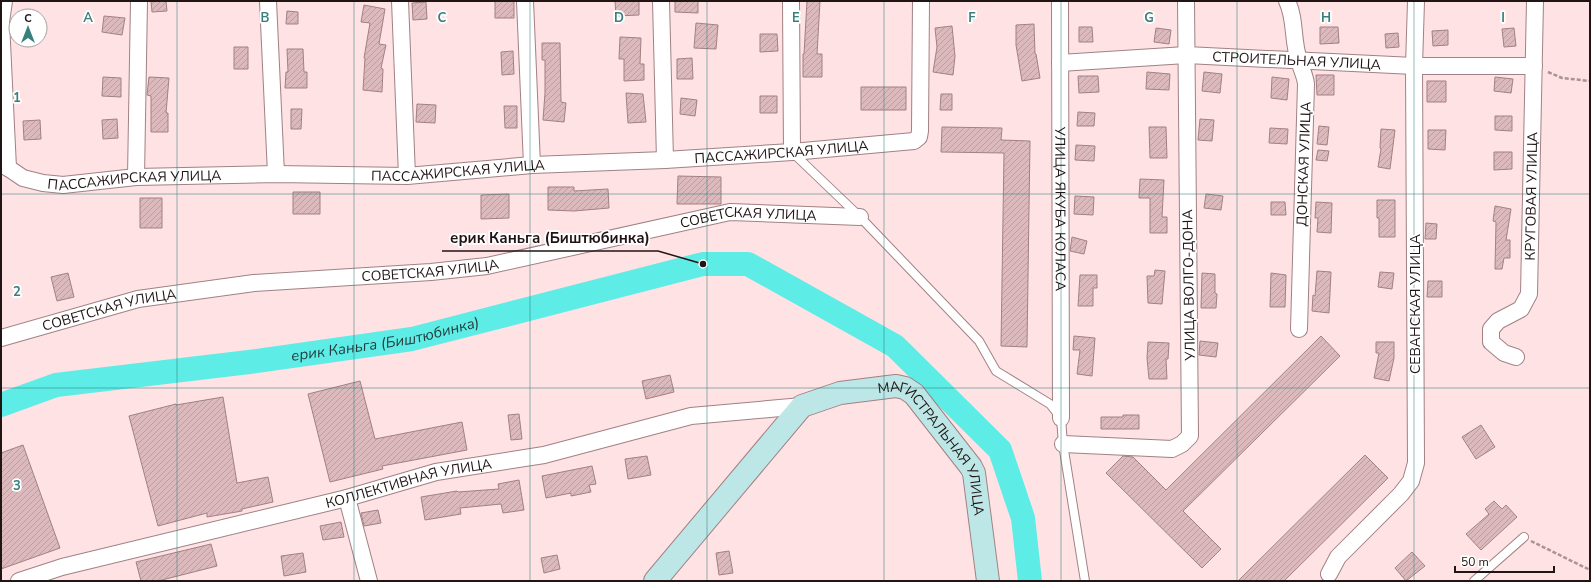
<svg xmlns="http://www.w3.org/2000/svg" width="1591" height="582" viewBox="0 0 1591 582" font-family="'Nunito Sans',sans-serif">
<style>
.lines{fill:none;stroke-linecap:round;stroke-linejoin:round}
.river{stroke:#5dece6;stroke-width:24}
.building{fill:url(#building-hatch);stroke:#a18184}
.lane-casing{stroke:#a18184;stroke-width:10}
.street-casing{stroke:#a18184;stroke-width:18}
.secondary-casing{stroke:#a18184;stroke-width:24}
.path{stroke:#a99395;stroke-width:2.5;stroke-dasharray:4 2;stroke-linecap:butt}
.lane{stroke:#fff;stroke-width:8}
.street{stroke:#fff;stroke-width:16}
.secondary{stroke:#bde7e6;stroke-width:22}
.grid{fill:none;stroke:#38807d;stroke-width:1;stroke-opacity:0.55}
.labels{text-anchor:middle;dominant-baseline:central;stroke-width:3.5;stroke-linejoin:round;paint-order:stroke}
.street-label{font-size:14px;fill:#201415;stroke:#fff}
.water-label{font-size:15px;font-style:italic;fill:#253d3c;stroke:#fff}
.grid-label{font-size:13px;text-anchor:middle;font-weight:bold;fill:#38807d;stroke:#fff;stroke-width:3.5;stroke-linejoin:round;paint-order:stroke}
.leader{fill:none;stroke:#201415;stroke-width:1.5}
.callout-dot{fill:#201415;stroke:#fff;stroke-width:1.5}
.callout-label{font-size:15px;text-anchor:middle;font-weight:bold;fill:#201415;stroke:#fff;stroke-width:3.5;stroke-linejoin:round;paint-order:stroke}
</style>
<defs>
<pattern id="building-hatch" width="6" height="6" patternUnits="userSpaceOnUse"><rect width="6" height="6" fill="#dbb9bc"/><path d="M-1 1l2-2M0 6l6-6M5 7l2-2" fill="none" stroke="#bc9ea1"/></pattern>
</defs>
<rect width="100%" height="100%" fill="#fee2e4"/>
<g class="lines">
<path class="river" id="s1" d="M 1,405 L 56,385 L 249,362 L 412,339 L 703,264 L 748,264 L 895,346 L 1000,450 L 1023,518 L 1030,581"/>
</g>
<path class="building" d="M 151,1 L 166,1 L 167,11 L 152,12 Z
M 495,1 L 514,1 L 514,18 L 495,18 Z
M 615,1 L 639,1 L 639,15 L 616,16 Z
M 675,1 L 698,1 L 698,13 L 675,12 Z
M 807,1 L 820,1 L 817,54 L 822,54 L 822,77 L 803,77 L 803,54 L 804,54 Z
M 426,2 L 427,19 L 413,20 L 412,3 Z
M 364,5 L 385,9 L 379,44 L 386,45 L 381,68 L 383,69 L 382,92 L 363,90 L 365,58 L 364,58 L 370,23 L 361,22 Z
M 287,11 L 298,12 L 298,24 L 286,24 Z
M 104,16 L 125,18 L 122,35 L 102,32 Z
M 696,23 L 718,25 L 716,49 L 694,48 Z
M 1034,24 L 1035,54 L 1036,54 L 1040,78 L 1022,81 L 1016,45 L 1016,25 Z
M 952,26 L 955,56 L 953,75 L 933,72 L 937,47 L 935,28 Z
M 1079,27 L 1092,27 L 1093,42 L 1079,42 Z
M 1320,27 L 1338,27 L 1339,43 L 1320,44 Z
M 1156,28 L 1171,30 L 1169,44 L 1154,42 Z
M 1514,28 L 1516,46 L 1504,47 L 1502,29 Z
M 1448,30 L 1448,45 L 1433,46 L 1432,31 Z
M 1398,33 L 1399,47 L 1386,48 L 1385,34 Z
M 760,34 L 777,34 L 778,51 L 760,52 Z
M 620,37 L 641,38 L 640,64 L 644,64 L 644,80 L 624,81 L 624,59 L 619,59 Z
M 542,43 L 560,43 L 561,102 L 566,103 L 564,122 L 543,120 L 545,93 L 545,60 L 542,60 Z
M 234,47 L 248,47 L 248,69 L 234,69 Z
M 287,49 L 303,49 L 304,72 L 307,72 L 307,88 L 285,88 L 286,72 L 288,72 Z
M 513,51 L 514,74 L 502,75 L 501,52 Z
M 692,58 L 693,79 L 677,79 L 677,59 Z
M 1147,72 L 1170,74 L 1169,90 L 1146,89 Z
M 1204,72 L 1222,74 L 1220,93 L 1202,91 Z
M 1316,75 L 1334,75 L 1334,95 L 1317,95 Z
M 1078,76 L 1098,76 L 1099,92 L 1079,93 Z
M 103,77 L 121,78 L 121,97 L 102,96 Z
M 149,77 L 169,78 L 166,113 L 168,113 L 168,132 L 151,132 L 151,96 L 147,95 Z
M 1272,77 L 1289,79 L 1287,100 L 1271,98 Z
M 1495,77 L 1513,79 L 1511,93 L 1494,91 Z
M 1427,81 L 1446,81 L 1446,102 L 1427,102 Z
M 861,87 L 906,87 L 906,110 L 861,110 Z
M 626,93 L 643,94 L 646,122 L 628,123 Z
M 941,94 L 952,94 L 952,110 L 940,110 Z
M 760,96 L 777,96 L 777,113 L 760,113 Z
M 681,98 L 697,100 L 695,116 L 680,114 Z
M 417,104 L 436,105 L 435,123 L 416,122 Z
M 504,106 L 517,106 L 517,128 L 505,128 Z
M 291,109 L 302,109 L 301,129 L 291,129 Z
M 1078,112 L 1095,113 L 1094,126 L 1077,126 Z
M 1495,116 L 1512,116 L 1512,131 L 1495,130 Z
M 117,119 L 118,138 L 103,139 L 102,120 Z
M 1200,119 L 1214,120 L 1212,141 L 1198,140 Z
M 40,120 L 41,139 L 24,140 L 23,121 Z
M 1319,126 L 1329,127 L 1327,145 L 1317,144 Z
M 942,127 L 1002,128 L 1001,140 L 1030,141 L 1027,347 L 1001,346 L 1004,153 L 941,152 Z
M 1149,127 L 1166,127 L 1167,158 L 1150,158 Z
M 1270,128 L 1288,129 L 1287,144 L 1269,143 Z
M 1381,129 L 1395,130 L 1390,169 L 1378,167 L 1381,149 L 1380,148 Z
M 1428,130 L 1446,130 L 1445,150 L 1428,149 Z
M 1076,145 L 1095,146 L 1094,161 L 1075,160 Z
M 1318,150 L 1329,151 L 1327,161 L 1316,160 Z
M 1494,152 L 1512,152 L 1512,169 L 1494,170 Z
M 678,176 L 721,177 L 721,204 L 677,204 Z
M 1140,179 L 1164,180 L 1162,217 L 1167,217 L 1167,233 L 1150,233 L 1150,198 L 1139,198 Z
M 548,187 L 574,187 L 574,191 L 608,189 L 609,208 L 574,211 L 548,210 Z
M 293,192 L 320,192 L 320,214 L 293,214 Z
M 509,194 L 509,218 L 481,219 L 481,195 Z
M 1206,194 L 1223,196 L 1221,210 L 1204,208 Z
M 1075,196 L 1094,197 L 1093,215 L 1074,214 Z
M 140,198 L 162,198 L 162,228 L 140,228 Z
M 1377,200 L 1395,200 L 1395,237 L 1379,237 L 1379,218 L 1377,218 Z
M 1271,202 L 1285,202 L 1286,215 L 1271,215 Z
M 1316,202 L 1332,203 L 1331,233 L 1317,232 L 1318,218 L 1315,218 Z
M 1495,206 L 1511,209 L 1506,240 L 1510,240 L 1510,258 L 1504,258 L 1502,269 L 1495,269 L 1496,222 L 1493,221 Z
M 1426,223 L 1437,224 L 1436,239 L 1425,239 Z
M 1072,237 L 1087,241 L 1084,254 L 1070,251 Z
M 1155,270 L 1165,271 L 1162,304 L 1148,303 L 1147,276 L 1154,276 Z
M 1317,271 L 1331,272 L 1329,313 L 1312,311 L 1313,295 L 1315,296 Z
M 1380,272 L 1394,273 L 1392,289 L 1378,287 Z
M 68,273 L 74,297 L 57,301 L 51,277 Z
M 1202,273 L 1215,274 L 1215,293 L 1217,294 L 1216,308 L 1201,308 Z
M 1271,273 L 1286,275 L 1285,307 L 1270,307 Z
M 1080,275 L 1097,275 L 1097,288 L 1093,288 L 1093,306 L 1078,306 Z
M 1428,281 L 1442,281 L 1442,297 L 1427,297 Z
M 1074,336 L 1095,338 L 1092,376 L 1077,374 L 1080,350 L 1073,350 Z
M 1321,336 L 1340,356 L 1183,511 L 1221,549 L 1202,568 L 1106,473 L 1123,456 L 1133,457 L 1166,490 Z
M 1200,341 L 1218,343 L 1216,357 L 1199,355 Z
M 1148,342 L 1169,343 L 1168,359 L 1166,359 L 1167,379 L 1149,379 L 1147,358 Z
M 1376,342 L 1394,342 L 1394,358 L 1389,381 L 1374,378 L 1379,353 L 1376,353 Z
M 670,375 L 674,392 L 646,399 L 642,381 Z
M 360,381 L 375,439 L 462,422 L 467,450 L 382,466 L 383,469 L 330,482 L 308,394 Z
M 223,397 L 237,483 L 268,477 L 273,502 L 242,509 L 242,511 L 207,517 L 207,513 L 158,526 L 129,416 L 176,404 L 176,405 Z
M 519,414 L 522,439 L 511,440 L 508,415 Z
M 1123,415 L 1139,415 L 1139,429 L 1101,429 L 1101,417 L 1123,417 Z
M 1481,425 L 1495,447 L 1476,459 L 1462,437 Z
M 23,445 L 60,548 L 1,569 L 1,453 Z
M 1365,455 L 1388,478 L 1284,581 L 1238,581 Z
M 647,456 L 651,475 L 628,479 L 625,459 Z
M 592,466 L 596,484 L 589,485 L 591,492 L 571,496 L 571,493 L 546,498 L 542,476 Z
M 519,480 L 524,510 L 503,513 L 501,504 L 460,508 L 461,514 L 425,520 L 421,497 L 457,491 L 458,492 L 499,489 L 498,484 Z
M 1494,501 L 1502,509 L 1506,505 L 1517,517 L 1481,550 L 1466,534 L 1489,514 L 1485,509 Z
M 378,510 L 381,523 L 364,526 L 361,513 Z
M 341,522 L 344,537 L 323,540 L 320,526 Z
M 211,544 L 217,566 L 158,581 L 141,581 L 136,562 Z
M 729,551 L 733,573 L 719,575 L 716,553 Z
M 1412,552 L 1425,566 L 1406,581 L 1395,568 Z
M 303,553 L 306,572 L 284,576 L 281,556 Z
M 557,555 L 560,569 L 544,573 L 541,558 Z"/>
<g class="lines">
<g class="lane-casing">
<path id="lane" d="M 792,152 L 860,217 L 979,341 L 996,371 L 1050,404 L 1061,418 L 1063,444 L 1085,581
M 1474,581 L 1524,537"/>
</g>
<g class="street-casing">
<g id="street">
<path d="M 4,1 L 1,22 L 8,168"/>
<path d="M 268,1 L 276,174"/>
<path d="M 400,1 L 407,176"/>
<path d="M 525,1 L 532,165"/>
<path d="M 661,1 L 665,160"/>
<path d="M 791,1 L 792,152"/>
<path id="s2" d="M 1060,1 L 1061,418"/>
<path d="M 1287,1 C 1296,19 1292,41 1299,60 C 1301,69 1305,75 1306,84 L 1299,329"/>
<path id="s3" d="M 1060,63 L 1186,55 L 1414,66 L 1534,66"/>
<path id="s4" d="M 1,163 L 23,178 L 43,183 L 63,185 L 136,177 L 276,174 L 407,176 L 532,165 L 665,160 L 792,152 L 914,141 L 919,137 L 920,131 L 921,1"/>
<path d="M 136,177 L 139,1"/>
<path id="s5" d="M 1,338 L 138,299 L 254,283 L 431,272 L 487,266 L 730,212 L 860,217"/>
<path id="s6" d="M 1516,357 L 1504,353 L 1491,342 L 1491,329 L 1498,321 L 1521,309 L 1529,294 L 1535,1"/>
<path d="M 1063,444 L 1172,449 L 1182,444 L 1190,436 L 1186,1"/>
<path d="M 347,498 L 369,581"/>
<path d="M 1329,574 L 1338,557 L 1401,494 L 1411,481 L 1416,463 L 1414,66 L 1416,1"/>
<path id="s7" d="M 19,581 L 62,567 L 347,498 L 436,472 L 544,455 L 691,416 L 802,406"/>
</g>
</g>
<g class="secondary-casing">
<g id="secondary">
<path id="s8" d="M 655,581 L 802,406 L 840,393 L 896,386 L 905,388 L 914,394 L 971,467 L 974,473 L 988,581"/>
</g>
</g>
<path class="path" d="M 1548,72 L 1562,78 L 1590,81
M 1531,541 L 1590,570"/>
<use href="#lane" class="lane"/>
<use href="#street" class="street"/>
<use href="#secondary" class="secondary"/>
</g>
<path class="grid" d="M 177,1 L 177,581M 354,1 L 354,581M 530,1 L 530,581M 707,1 L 707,581M 884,1 L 884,581M 1061,1 L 1061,581M 1237,1 L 1237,581M 1414,1 L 1414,581M 1,194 L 1590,194M 1,388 L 1590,388"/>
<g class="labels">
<g class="street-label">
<text stroke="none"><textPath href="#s3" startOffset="237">СТРОИТЕЛЬНАЯ УЛИЦА</textPath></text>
<text stroke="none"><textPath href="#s4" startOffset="787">ПАССАЖИРСКАЯ УЛИЦА</textPath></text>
<text transform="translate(1304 164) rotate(-88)">ДОНСКАЯ УЛИЦА</text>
<text stroke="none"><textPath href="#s4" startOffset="463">ПАССАЖИРСКАЯ УЛИЦА</textPath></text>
<text stroke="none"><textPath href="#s4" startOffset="139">ПАССАЖИРСКАЯ УЛИЦА</textPath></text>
<text stroke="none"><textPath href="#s6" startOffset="194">КРУГОВАЯ УЛИЦА</textPath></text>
<text stroke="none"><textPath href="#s2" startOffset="208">УЛИЦА ЯКУБА КОЛАСА</textPath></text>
<text stroke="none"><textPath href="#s5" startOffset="760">СОВЕТСКАЯ УЛИЦА</textPath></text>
<text stroke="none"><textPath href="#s5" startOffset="436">СОВЕТСКАЯ УЛИЦА</textPath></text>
<text transform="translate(1189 285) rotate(-91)">УЛИЦА ВОЛГО-ДОНА</text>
<text transform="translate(1415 304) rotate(-90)">СЕВАНСКАЯ УЛИЦА</text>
<text stroke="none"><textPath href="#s5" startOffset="112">СОВЕТСКАЯ УЛИЦА</textPath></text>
<text stroke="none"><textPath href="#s8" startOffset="397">МАГИСТРАЛЬНАЯ УЛИЦА</textPath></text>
<text stroke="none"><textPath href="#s7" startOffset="402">КОЛЛЕКТИВНАЯ УЛИЦА</textPath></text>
</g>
<g class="water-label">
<text stroke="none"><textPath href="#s1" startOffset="391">ерик Каньга (Биштюбинка)</textPath></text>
</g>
</g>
<g class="grid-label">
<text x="88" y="22">A</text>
<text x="265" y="22">B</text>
<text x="442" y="22">C</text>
<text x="619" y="22">D</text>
<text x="796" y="22">E</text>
<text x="972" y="22">F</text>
<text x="1149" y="22">G</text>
<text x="1326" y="22">H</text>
<text x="1503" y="22">I</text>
<text x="17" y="102">1</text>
<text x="17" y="296">2</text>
<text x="17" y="490">3</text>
</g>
<path class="leader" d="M703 264L658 251H442"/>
<circle class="callout-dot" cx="703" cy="264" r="4"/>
<g class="callout-label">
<text x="550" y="243">ерик Каньга (Биштюбинка)</text>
</g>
<rect width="1591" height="582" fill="none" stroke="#201415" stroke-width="4"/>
<g transform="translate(28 28)"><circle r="19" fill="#ffffff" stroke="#a6a1a1"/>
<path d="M0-3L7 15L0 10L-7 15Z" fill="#38807d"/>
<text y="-6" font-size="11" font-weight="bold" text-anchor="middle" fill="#201415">С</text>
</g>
<path d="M1455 566v6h99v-6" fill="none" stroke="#201415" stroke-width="2"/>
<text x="1461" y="566" font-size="12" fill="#201415" stroke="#ffffff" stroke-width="3" paint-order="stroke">50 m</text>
</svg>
